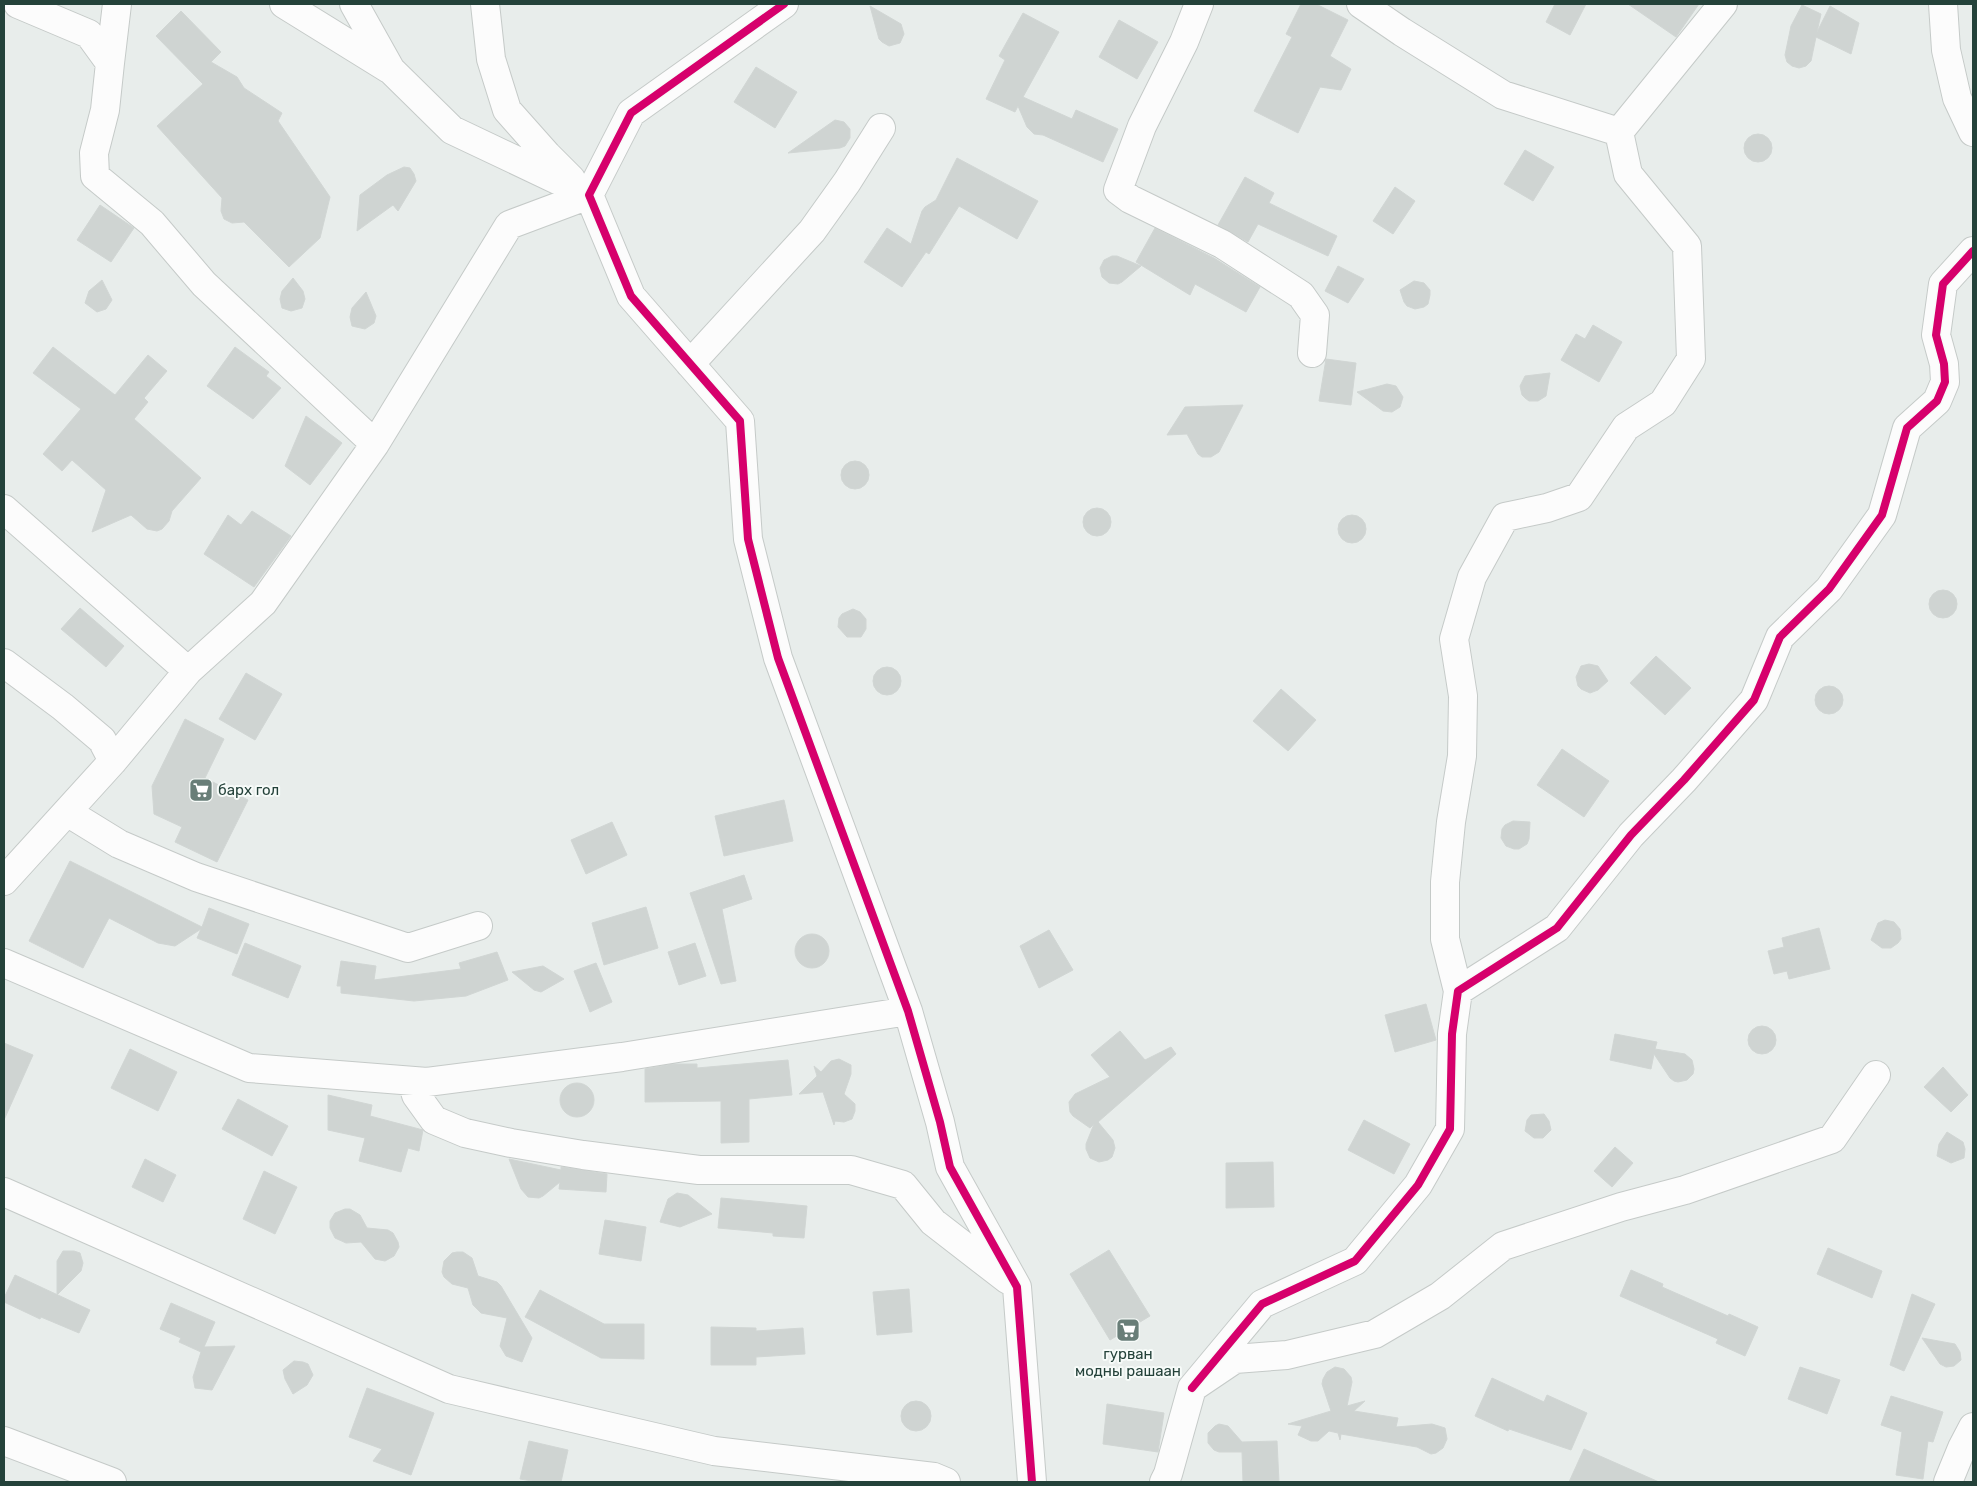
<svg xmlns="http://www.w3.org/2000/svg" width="1977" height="1486" viewBox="0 0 1977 1486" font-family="Rubik,sans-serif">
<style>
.building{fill:#cfd4d2;stroke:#d1d6d4}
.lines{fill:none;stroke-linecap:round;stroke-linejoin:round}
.street-casing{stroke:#c5cac8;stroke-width:30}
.street{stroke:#fcfcfc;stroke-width:28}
.cycleway-casing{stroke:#f7fbf9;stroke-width:11}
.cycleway{stroke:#d6006c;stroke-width:8}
.labels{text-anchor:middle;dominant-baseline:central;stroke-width:4;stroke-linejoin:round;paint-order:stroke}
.poi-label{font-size:15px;fill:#24423a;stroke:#f7fbf9;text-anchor:start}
</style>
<rect width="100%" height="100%" fill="#e8edeb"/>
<path class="building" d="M 1301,4 L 1316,4 L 1348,20 L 1330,56 L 1351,69 L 1341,90 L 1320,87 L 1298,133 L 1254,111 L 1292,37 L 1286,34 Z
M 1555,4 L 1586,4 L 1570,35 L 1546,22 Z
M 1628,4 L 1699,4 L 1676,37 Z
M 1802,5 L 1821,14 L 1817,32 L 1830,6 L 1859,23 L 1851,54 L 1816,37 L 1811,61 L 1806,66 L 1799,68 L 1792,66 L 1787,62 L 1785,55 L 1791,26 Z
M 870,6 L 901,24 L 904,34 L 900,43 L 889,46 L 882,42 L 879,39 Z
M 181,11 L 221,52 L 211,62 L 237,77 L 244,88 L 282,113 L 278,121 L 330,197 L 320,238 L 289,267 L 244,222 L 232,223 L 224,219 L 221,211 L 222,198 L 157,126 L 203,84 L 156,36 Z
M 1023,13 L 1059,32 L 1023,97 L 1072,119 L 1076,110 L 1118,129 L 1103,162 L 1043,135 L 1034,134 L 1027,127 L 1018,106 L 1015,112 L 986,99 L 1005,60 L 999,56 Z
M 1119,20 L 1158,42 L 1137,79 L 1099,57 Z
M 756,67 L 797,92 L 775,128 L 734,102 Z
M 835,120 L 844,122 L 850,129 L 850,138 L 845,146 L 840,148 L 788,153 Z
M1744 148a14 14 0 1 1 28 0a14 14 0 1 1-28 0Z
M 1525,150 L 1554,167 L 1533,201 L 1504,184 Z
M 957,158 L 1038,201 L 1017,239 L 959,206 L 929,254 L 926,252 L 902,287 L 864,262 L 887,228 L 911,244 L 922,211 L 925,207 L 936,200 Z
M 404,167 L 410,168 L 414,174 L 416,181 L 398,211 L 393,205 L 357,231 L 360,195 L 387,175 Z
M 1245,177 L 1274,193 L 1269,203 L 1337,236 L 1328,256 L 1258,224 L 1248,242 L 1218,225 Z
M 1395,187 L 1415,201 L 1393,234 L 1373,221 Z
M 100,205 L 134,228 L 111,262 L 77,240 Z
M 1155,228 L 1214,258 L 1260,287 L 1246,312 L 1195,284 L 1190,295 L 1136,262 Z
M 1112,256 L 1117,256 L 1141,266 L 1122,282 L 1118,284 L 1109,283 L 1102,277 L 1100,268 L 1104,260 Z
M 1338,266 L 1364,279 L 1348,303 L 1325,291 Z
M 293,278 L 303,291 L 305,299 L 302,308 L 291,311 L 282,308 L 280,299 L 282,291 Z
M 102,280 L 112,300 L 106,309 L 97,312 L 85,303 L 89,291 Z
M 1414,281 L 1424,283 L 1430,290 L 1430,295 L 1428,304 L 1424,307 L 1415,309 L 1407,306 L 1404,302 L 1400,290 Z
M 366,292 L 376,316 L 374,323 L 365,329 L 352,326 L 350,317 L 352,308 Z
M 1593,325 L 1622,342 L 1599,382 L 1561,360 L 1576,334 L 1585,339 Z
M 53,347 L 115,395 L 148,355 L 167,371 L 144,398 L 148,402 L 134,419 L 201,478 L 172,511 L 169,521 L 162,529 L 157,531 L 147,529 L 131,515 L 92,532 L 106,490 L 72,460 L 62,471 L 43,454 L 81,409 L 33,373 Z
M 235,347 L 269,372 L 266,376 L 281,388 L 253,419 L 207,386 Z
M 1326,359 L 1356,363 L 1351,405 L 1319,401 Z
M 1550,373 L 1546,396 L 1538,401 L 1529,401 L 1525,398 L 1522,395 L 1520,386 L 1525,376 Z
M 1387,384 L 1396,386 L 1403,397 L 1400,407 L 1392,412 L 1383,411 L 1357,392 Z
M 1243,405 L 1219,452 L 1211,457 L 1202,457 L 1198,454 L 1187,434 L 1167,435 L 1185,407 Z
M 306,416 L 342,443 L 310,485 L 285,466 Z
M841 475a14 14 0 1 1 28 0a14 14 0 1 1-28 0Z
M1083 522a14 14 0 1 1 28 0a14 14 0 1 1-28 0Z
M 252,511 L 291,536 L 254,587 L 204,554 L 228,515 L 241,525 Z
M1338 529a14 14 0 1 1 28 0a14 14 0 1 1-28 0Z
M1929 604a14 14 0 1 1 28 0a14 14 0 1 1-28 0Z
M 80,608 L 124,646 L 106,667 L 61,629 Z
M 853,609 L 860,612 L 866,619 L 866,629 L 861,637 L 847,637 L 838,627 L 839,618 L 842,614 Z
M 1656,656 L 1691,688 L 1665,715 L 1630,683 Z
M 1589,664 L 1598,666 L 1608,681 L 1598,690 L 1590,693 L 1581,689 L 1578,686 L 1576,677 L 1581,666 Z
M873 681a14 14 0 1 1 28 0a14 14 0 1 1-28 0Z
M 246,673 L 282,694 L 255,740 L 219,719 Z
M1815 700a14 14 0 1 1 28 0a14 14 0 1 1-28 0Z
M 1281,689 L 1316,720 L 1288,751 L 1253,721 Z
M 185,719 L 224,739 L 205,778 L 248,800 L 217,862 L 175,842 L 182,827 L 154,814 L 152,786 Z
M 1562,749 L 1609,781 L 1584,817 L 1537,785 Z
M 784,800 L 793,841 L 724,856 L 715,816 Z
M 1513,821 L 1530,822 L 1529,839 L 1527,844 L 1519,849 L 1514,849 L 1506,846 L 1501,838 L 1502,829 L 1505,825 Z
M 612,822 L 627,855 L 586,874 L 571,840 Z
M 70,861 L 202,927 L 209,908 L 249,924 L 237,954 L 197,938 L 201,929 L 175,946 L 158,943 L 109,918 L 83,968 L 29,941 Z
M 744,875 L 752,899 L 722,909 L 736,981 L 721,984 L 690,893 Z
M 646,907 L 658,948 L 604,965 L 592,923 Z
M 1885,920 L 1894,922 L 1900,929 L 1901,939 L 1898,943 L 1891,948 L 1882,948 L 1871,940 L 1878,923 Z
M 1819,928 L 1830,969 L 1789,979 L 1787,971 L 1774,974 L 1768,951 L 1784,947 L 1782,938 Z
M 1049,930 L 1073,970 L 1039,988 L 1020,946 Z
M795 951a17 17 0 1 1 34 0a17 17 0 1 1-34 0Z
M 245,943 L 301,966 L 288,998 L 232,975 Z
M 695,943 L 706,976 L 679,985 L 668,952 Z
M 497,952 L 508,980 L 466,996 L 414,1001 L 341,993 L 341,986 L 337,986 L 341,961 L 376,966 L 374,980 L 461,969 L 459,963 Z
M 596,963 L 612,1002 L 590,1012 L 574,971 Z
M 543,966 L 564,979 L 541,992 L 534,990 L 512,972 Z
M 1426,1004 L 1436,1040 L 1395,1052 L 1385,1015 Z
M1748 1040a14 14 0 1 1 28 0a14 14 0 1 1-28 0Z
M 1120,1031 L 1145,1060 L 1171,1047 L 1176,1054 L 1098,1122 L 1113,1140 L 1115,1148 L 1112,1157 L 1108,1160 L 1099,1162 L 1090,1158 L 1086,1149 L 1086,1144 L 1094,1124 L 1090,1128 L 1073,1116 L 1070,1112 L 1069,1102 L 1075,1094 L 1110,1077 L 1091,1055 Z
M 1615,1034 L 1657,1042 L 1655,1049 L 1685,1054 L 1692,1060 L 1694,1069 L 1693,1074 L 1687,1080 L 1678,1082 L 1674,1081 L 1670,1078 L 1654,1054 L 1651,1069 L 1610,1060 Z
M 4,1043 L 33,1055 L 4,1120 Z
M 130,1049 L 177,1072 L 158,1111 L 111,1088 Z
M 839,1059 L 851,1065 L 851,1074 L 844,1094 L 855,1104 L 855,1111 L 852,1119 L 844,1122 L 835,1121 L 834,1125 L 823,1092 L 799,1094 L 817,1076 L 814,1066 L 821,1072 L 831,1061 Z
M 788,1060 L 792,1095 L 749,1099 L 749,1142 L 721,1143 L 721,1101 L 645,1102 L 645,1069 L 674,1064 L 697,1064 L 697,1068 Z
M 1943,1067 L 1968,1095 L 1951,1112 L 1924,1087 Z
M560 1100a17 17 0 1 1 34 0a17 17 0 1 1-34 0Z
M 328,1095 L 372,1105 L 370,1116 L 423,1130 L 419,1151 L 408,1148 L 401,1172 L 359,1161 L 365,1138 L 328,1130 Z
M 238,1099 L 288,1126 L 272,1156 L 222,1129 Z
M 1544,1114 L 1549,1121 L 1551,1130 L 1543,1138 L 1534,1138 L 1525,1131 L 1527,1120 L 1531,1115 Z
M 1364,1120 L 1410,1144 L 1394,1174 L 1348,1150 Z
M 1947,1132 L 1963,1142 L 1965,1149 L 1964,1158 L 1951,1163 L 1937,1156 L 1939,1144 Z
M 1615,1147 L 1633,1163 L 1612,1187 L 1594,1171 Z
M 145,1159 L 176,1175 L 163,1202 L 132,1187 Z
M 509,1159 L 561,1170 L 561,1167 L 607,1174 L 606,1192 L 559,1189 L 560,1182 L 543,1196 L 539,1198 L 528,1197 L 521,1189 Z
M 1273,1162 L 1274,1207 L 1226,1208 L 1226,1163 Z
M 264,1171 L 297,1187 L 275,1234 L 243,1219 Z
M 677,1193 L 688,1195 L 712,1214 L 680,1227 L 660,1222 L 668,1199 Z
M 721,1198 L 807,1206 L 804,1238 L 773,1236 L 773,1233 L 718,1228 Z
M 345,1209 L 350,1209 L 360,1215 L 367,1228 L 388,1230 L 393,1233 L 398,1242 L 399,1247 L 394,1256 L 385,1261 L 375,1259 L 361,1242 L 346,1243 L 335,1238 L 330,1228 L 330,1221 L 335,1213 Z
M 605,1220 L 646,1227 L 641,1261 L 599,1254 Z
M 1828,1248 L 1882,1271 L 1872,1298 L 1817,1274 Z
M 1109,1250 L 1150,1316 L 1110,1340 L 1070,1274 Z
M 63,1251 L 74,1251 L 80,1253 L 83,1263 L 81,1271 L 57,1295 L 57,1261 Z
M 457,1252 L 463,1252 L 472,1258 L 478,1276 L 497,1282 L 501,1286 L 532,1338 L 522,1362 L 506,1356 L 500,1346 L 507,1318 L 481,1313 L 473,1305 L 468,1288 L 452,1284 L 444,1277 L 442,1272 L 444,1261 L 452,1253 Z
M 1631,1270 L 1663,1284 L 1662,1287 L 1728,1316 L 1729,1314 L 1758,1327 L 1745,1356 L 1716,1343 L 1718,1339 L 1620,1296 Z
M 15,1275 L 90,1310 L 79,1333 L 41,1317 L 40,1319 L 4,1302 L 4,1298 Z
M 909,1289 L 912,1332 L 877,1335 L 873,1292 Z
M 540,1290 L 604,1324 L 644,1324 L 644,1359 L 601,1358 L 525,1317 Z
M 1912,1294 L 1935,1304 L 1904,1371 L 1890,1365 Z
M 171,1303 L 215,1322 L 204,1347 L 235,1346 L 212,1390 L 195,1388 L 193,1377 L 201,1352 L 179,1342 L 181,1338 L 160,1329 Z
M 711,1327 L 756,1328 L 756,1331 L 803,1328 L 805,1354 L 756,1357 L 756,1365 L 711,1365 Z
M 1922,1338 L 1955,1344 L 1960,1352 L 1961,1360 L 1954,1366 L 1946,1367 L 1940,1364 Z
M 294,1361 L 303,1362 L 308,1364 L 313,1375 L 307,1385 L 293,1394 L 285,1379 L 283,1370 Z
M 1335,1367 L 1344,1369 L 1351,1377 L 1352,1382 L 1347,1406 L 1365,1401 L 1354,1411 L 1398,1418 L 1396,1427 L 1432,1424 L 1445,1428 L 1447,1439 L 1443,1448 L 1436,1453 L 1431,1454 L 1417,1447 L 1341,1434 L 1340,1440 L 1338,1433 L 1329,1431 L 1318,1441 L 1311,1441 L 1298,1435 L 1302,1426 L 1288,1424 L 1331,1411 L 1322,1384 L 1323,1379 L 1327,1372 Z
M 1800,1367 L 1840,1380 L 1827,1414 L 1788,1399 Z
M 1492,1378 L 1544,1402 L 1547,1395 L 1587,1413 L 1571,1450 L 1509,1429 L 1508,1431 L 1475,1416 Z
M 367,1388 L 434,1413 L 411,1475 L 373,1461 L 382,1449 L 349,1437 Z
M 1891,1396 L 1943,1412 L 1933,1442 L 1928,1441 L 1923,1479 L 1896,1475 L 1902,1432 L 1881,1425 Z
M901 1416a15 15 0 1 1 30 0a15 15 0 1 1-30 0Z
M 1107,1404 L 1164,1413 L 1158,1452 L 1103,1444 Z
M 1219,1424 L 1228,1426 L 1242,1442 L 1277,1441 L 1279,1482 L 1243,1482 L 1242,1452 L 1219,1452 L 1214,1450 L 1208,1443 L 1208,1433 L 1215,1426 Z
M 529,1441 L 568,1450 L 561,1482 L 538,1482 L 520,1479 Z
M 1584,1449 L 1659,1482 L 1569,1482 Z"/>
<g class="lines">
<g class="street-casing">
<path id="street" d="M 18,4 L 89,34 L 110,63 L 105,110 L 94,153 L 95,176 L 152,223 L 204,284 L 375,444
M 284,4 L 389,69
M 354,4 L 391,70 L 452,130 L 589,195
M 485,4 L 491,59 L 507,110 L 547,155 L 571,179
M 784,4 L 631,113 L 589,195 L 631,296 L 740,421 L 748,539 L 778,658 L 908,1011 L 940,1122 L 950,1167 L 1017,1287 L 1032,1482
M 1199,4 L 1184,42 L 1142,126 L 1118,190 L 1130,199 L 1222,244 L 1301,295 L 1315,315 L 1312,353
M 1361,4 L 1402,32 L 1503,95 L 1619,132 L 1628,174 L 1687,246 L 1691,359 L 1663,403 L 1626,427 L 1579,497 L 1547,508 L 1505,517 L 1472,577 L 1454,639 L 1463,696 L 1462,756 L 1451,822 L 1445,882 L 1445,939 L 1458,991
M 1943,4 L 1946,50 L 1957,98 L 1973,132
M 110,63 L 117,4
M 1619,132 L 1723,4
M 690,364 L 812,231 L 847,182 L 881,128
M 4,509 L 188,671
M 4,663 L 63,707 L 102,740 L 113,761
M 67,812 L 119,844 L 196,877 L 408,948 L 478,926
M 4,881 L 113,761 L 188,671 L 263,603 L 375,444 L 509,225 L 589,195
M 4,963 L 249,1068 L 427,1082 L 622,1057 L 908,1011
M 412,1081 L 416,1095 L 434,1120 L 465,1133 L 511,1143 L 583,1155 L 699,1170 L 851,1170 L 903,1185 L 933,1222 L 1008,1280
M 4,1192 L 449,1389 L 714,1451 L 934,1477 L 946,1482
M 1192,1388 L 1262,1304 L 1355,1261 L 1418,1185 L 1450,1129 L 1452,1034 L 1458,991 L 1557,928 L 1631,835 L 1684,780 L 1754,700 L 1780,637 L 1829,589 L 1882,515 L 1907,428 L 1937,401 L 1945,382 L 1944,364 L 1936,335 L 1943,284 L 1973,251
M 4,1441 L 112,1482
M 1164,1482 L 1168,1474 L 1192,1388 L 1235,1359 L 1287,1355 L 1375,1334 L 1440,1296 L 1503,1246 L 1621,1207 L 1685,1190 L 1832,1139 L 1876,1075
M 1948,1482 L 1962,1448 L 1973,1427"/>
</g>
<use href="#street" class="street"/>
<g class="cycleway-casing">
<path id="cycleway" d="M 784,4 L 631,113 L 589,195 L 631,296 L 740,421 L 748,539 L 778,658 L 908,1011 L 940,1122 L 950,1167 L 1017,1287 L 1032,1482
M 1192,1388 L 1262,1304 L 1355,1261 L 1418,1185 L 1450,1129 L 1452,1034 L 1458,991 L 1557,928 L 1631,835 L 1684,780 L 1754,700 L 1780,637 L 1829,589 L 1882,515 L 1907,428 L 1937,401 L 1945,382 L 1944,364 L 1936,335 L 1943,284 L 1973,251"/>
</g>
<use href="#cycleway" class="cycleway"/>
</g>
<defs>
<g id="supermarket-square" transform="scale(1.25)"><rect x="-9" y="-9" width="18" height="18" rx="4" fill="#697e78" stroke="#f7fbf9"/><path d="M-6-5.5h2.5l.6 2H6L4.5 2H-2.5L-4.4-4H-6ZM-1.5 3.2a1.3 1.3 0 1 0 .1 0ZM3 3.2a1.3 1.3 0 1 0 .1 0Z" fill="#fff"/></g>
</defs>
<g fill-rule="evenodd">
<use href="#supermarket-square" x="201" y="790"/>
<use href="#supermarket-square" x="1128" y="1330"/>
</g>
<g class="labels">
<g class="poi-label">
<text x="218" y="790">барх гол</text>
<text x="1128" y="1354" text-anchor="middle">гурван<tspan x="1128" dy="17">модны рашаан</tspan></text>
</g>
</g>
<rect width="1977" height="1486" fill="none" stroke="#24423a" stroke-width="10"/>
</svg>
